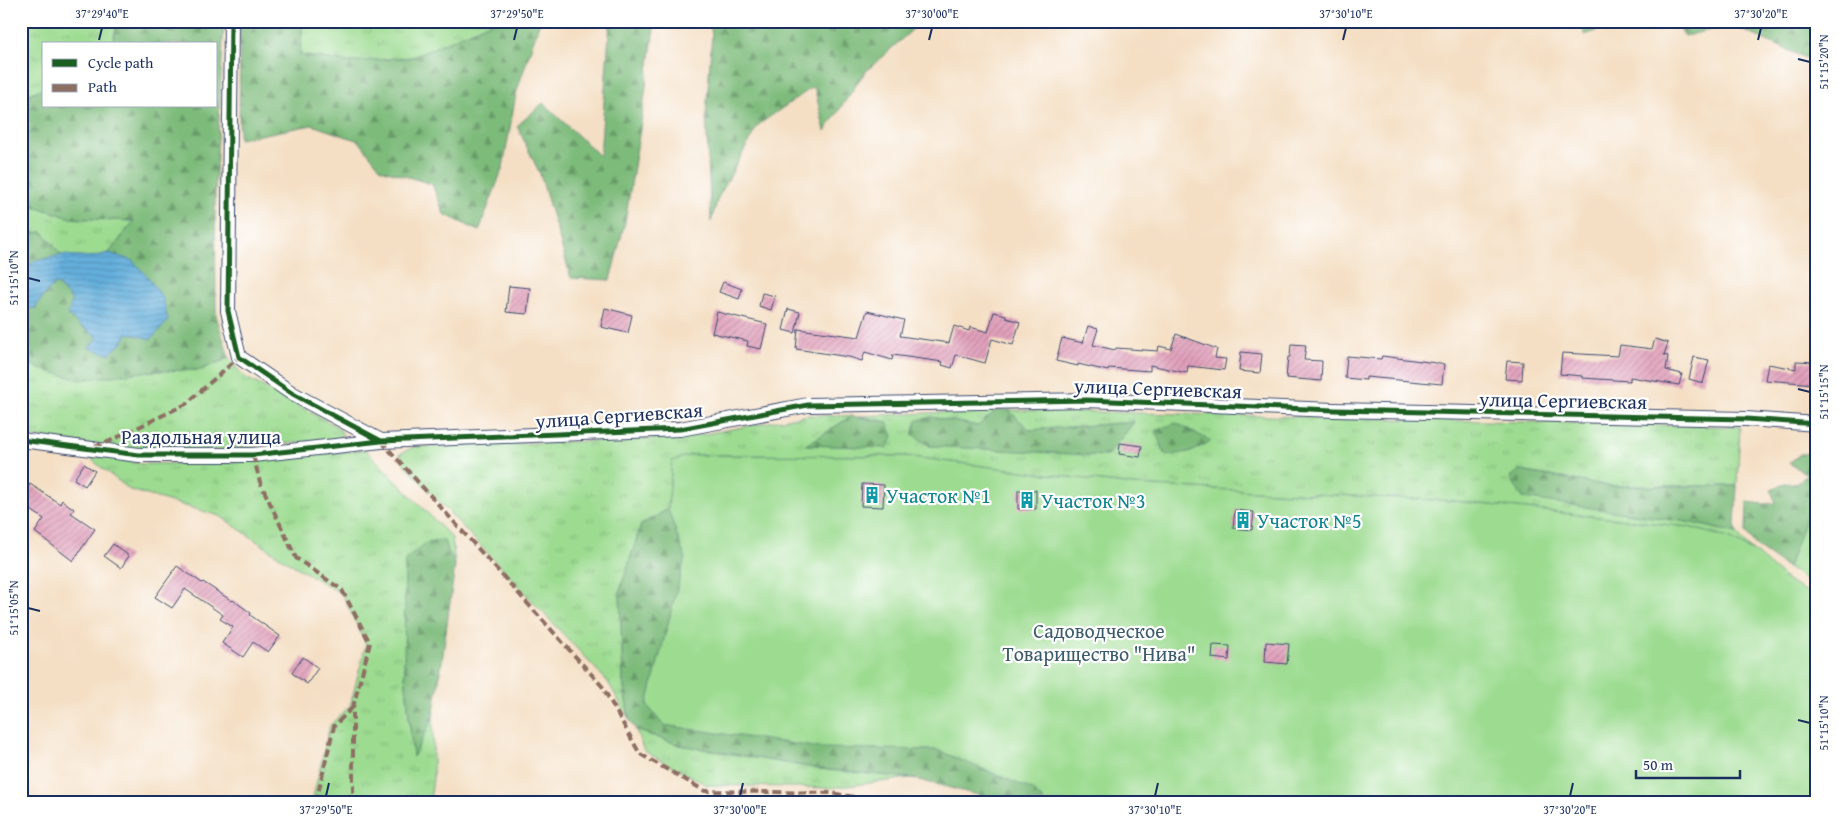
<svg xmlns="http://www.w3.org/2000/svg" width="1838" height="823" viewBox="0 0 1838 823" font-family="'Gentium Book Plus',serif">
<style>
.grass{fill:url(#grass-tufts);stroke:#5c8577}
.forest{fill:url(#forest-firs);stroke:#4c756c}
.garden{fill:#9cdb90;stroke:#5c8577}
.water{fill:url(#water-rules);stroke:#406f9d}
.building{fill:url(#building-hatch)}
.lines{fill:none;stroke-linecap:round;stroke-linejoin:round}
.minor-casing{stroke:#3c496d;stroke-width:16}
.minor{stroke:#fff;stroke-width:14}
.quiet{stroke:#8d6e63;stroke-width:4;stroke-dasharray:8 4;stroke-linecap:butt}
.cycleway-casing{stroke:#fff;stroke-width:8}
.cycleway{stroke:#1b5e20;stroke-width:5}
.ticks{fill:none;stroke:#1b2f5e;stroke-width:2}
.labels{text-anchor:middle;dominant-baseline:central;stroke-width:4.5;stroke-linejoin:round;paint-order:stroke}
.street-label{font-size:20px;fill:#1b2f5e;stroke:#fff}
.culture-label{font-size:20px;fill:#0d838f;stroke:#fff;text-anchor:start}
.park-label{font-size:20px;fill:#3b5a6a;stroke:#fff}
.neatline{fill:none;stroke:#1b2f5e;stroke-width:2}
.ticks-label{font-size:12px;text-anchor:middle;fill:#1b2f5e}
</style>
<defs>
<pattern id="grass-tufts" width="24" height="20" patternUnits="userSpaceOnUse" patternTransform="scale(1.25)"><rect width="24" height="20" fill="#9cdb90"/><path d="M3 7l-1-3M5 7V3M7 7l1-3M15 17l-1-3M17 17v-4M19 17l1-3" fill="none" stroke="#86bc7f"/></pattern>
<pattern id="forest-firs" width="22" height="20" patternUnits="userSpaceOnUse" patternTransform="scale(1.25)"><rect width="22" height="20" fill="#7dbb7a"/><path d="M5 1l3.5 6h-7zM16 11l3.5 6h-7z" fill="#669867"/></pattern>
<pattern id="water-rules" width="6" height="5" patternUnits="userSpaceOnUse" patternTransform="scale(1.25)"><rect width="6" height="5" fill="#64afdc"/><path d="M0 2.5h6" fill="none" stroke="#528fb6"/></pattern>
<pattern id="building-hatch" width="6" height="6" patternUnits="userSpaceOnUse" patternTransform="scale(1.25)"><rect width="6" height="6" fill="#e3a1bc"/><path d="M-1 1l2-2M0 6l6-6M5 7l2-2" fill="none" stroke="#b7849c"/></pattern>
</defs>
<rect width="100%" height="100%" fill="#fff"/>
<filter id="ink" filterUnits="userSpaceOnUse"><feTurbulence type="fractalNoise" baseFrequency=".02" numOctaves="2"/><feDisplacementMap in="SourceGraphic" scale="10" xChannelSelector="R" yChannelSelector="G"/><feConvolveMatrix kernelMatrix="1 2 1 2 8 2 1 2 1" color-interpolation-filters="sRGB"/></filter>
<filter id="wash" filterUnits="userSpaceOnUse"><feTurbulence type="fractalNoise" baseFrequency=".0096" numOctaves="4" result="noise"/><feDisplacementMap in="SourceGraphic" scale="20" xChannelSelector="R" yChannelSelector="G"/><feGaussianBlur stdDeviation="1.12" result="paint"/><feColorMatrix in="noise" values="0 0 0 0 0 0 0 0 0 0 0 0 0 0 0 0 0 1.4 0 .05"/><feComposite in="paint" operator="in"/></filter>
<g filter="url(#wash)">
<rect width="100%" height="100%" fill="#f4dfc4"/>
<path class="grass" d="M 21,21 L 118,21 L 112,44 L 44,44 L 44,88 L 21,97 Z
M 303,21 L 498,21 L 413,57 L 350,62 L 299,55 Z
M 21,202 L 71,218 L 134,221 L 109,253 L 93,257 L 61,255 L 43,232 L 21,234 Z
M 21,357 L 37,368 L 151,371 L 200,370 L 229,358 L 243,376 L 338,427 L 343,434 L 337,439 L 213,450 L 139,451 L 21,435 Z
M 997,410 L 978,426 L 931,417 L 918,421 L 913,434 L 930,446 L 1133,422 L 1030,430 L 1008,410 L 1740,427 L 1737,486 L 1609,486 L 1520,471 L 1687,522 L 1737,533 L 1743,542 L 1754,552 L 1729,538 L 1688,527 L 1454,501 L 1132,485 L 904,456 L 690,455 L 672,461 L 668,509 L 641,525 L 620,591 L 623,681 L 629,719 L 608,682 L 404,464 L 400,454 L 413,447 L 683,438 L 808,415 L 852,416 L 807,445 L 887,422 L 860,416 Z
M 366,450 L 452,538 L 455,565 L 443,540 L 404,665 L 413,756 L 433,717 L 433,778 L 430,802 L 312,802 L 330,725 L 350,706 L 366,644 L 342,594 L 283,559 L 220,516 L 130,490 L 87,456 L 108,457 L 141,464 L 224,463 Z
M 636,730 L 680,745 L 820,769 L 911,778 L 830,788 L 707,785 L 644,751 Z"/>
<path class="forest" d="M 118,21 L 224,21 L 215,194 L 216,315 L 229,358 L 200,370 L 151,371 L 80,380 L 37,368 L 21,357 L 21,309 L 35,308 L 43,296 L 56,283 L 72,300 L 78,324 L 98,337 L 88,348 L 122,343 L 127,333 L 133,261 L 109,253 L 134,221 L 71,218 L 21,202 L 21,97 L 44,88 L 44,106 L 216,106 L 216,44 L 112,44 Z
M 240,21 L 303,21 L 300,55 L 350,62 L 413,57 L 490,23 L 498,21 L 540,21 L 516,94 L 503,167 L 479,231 L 444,214 L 432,184 L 381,169 L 359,141 L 312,125 L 239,139 Z
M 610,21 L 655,21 L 640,129 L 625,222 L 610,280 L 571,278 L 540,174 L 517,126 L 543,103 L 600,156 Z
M 709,21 L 922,21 L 865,72 L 825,131 L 814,86 L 758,125 L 718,198 L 711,222 L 706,115 L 712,34 Z
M 1579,21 L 1624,21 L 1585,35 Z
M 1673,21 L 1817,21 L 1817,63 L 1731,25 L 1685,36 Z
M 43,232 L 61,255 L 35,261 L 21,271 L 21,234 Z
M 997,410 L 1008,410 L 1030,430 L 1134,422 L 1107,456 L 930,446 L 912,434 L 917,421 L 931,417 L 978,426 Z
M 852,416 L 887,422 L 893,436 L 887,448 L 806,445 Z
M 1176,423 L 1211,441 L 1193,451 L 1166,456 L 1155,431 Z
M 1817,451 L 1817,485 L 1788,568 L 1757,547 L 1746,532 L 1747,502 L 1765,504 L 1775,503 L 1771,489 L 1785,484 L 1800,482 L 1807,474 L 1789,463 L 1799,455 Z
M 1520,471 L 1609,486 L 1737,486 L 1735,525 L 1737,533 L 1687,522 L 1523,498 L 1510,477 Z
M 668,509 L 685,558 L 647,705 L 663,725 L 822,748 L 937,750 L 1031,789 L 1045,802 L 1006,802 L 911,778 L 820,769 L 680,745 L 636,730 L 629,719 L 623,681 L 620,591 L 641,525 Z
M 443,540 L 455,565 L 442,661 L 433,717 L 413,757 L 404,665 L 405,560 L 426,543 Z"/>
<path class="garden" d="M 690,455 L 904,456 L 1132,485 L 1454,501 L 1688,527 L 1729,538 L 1754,552 L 1789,582 L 1817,598 L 1817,802 L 1045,802 L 1031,789 L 937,750 L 822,748 L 663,725 L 647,705 L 685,558 L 668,509 L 672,461 Z
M 1817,485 L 1817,587 L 1788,568 Z"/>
<path class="water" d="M 109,253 L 133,261 L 148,277 L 163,299 L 168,321 L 151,339 L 127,333 L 122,343 L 109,354 L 88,348 L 98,337 L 78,324 L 68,315 L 72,300 L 56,283 L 43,296 L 35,308 L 21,309 L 21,271 L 35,261 L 61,255 L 93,257 Z"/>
<g id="blocks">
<path class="building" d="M 723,282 L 742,289 L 739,299 L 719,292 Z
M 509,286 L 530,288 L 527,314 L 506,312 Z
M 762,293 L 775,296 L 771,310 L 759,306 Z
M 605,308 L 632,315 L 628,333 L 601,327 Z
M 788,309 L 800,312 L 795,333 L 783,330 Z
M 867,311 L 904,320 L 900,336 L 949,343 L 954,326 L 969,331 L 970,327 L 988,332 L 994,312 L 1006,315 L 1006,318 L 1020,322 L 1013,345 L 992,339 L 985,363 L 956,355 L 952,368 L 942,365 L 943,362 L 893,355 L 892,360 L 865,352 L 862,361 L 849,357 L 796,349 L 798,329 L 859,337 Z
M 717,312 L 767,324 L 761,349 L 747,346 L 748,341 L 712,333 Z
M 1088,326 L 1098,329 L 1093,345 L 1115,350 L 1116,348 L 1158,351 L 1159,346 L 1171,349 L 1176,334 L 1217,349 L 1215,358 L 1226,359 L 1224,370 L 1188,366 L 1187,373 L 1150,365 L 1150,371 L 1109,368 L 1108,371 L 1078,364 L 1078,366 L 1056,361 L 1062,338 L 1083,343 Z
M 1655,339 L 1668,343 L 1664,355 L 1668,356 L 1666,370 L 1682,374 L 1679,385 L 1630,377 L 1630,381 L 1582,378 L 1582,376 L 1560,374 L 1562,353 L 1618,356 L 1620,345 L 1652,349 Z
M 1291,344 L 1306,345 L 1304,360 L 1322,361 L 1321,381 L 1286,378 L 1288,357 L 1290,357 Z
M 1241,352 L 1262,354 L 1260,373 L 1239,371 Z
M 1347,356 L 1381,359 L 1382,356 L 1444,364 L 1442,384 L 1366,377 L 1366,380 L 1345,378 Z
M 1694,357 L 1709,360 L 1703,383 L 1689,379 Z
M 1507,361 L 1523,362 L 1522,380 L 1505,379 Z
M 1796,361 L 1816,362 L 1815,384 L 1765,380 L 1768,364 L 1796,369 Z
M 1120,443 L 1142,446 L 1140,457 L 1119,454 Z
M 84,464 L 95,471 L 85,486 L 74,479 Z
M 30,484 L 60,504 L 62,500 L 74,509 L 71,513 L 95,529 L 73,561 L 35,532 L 44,519 L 21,503 L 21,497 Z
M 862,484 L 884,485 L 883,507 L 861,506 Z
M 1018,490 L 1036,490 L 1036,509 L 1018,509 Z
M 1235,510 L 1254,512 L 1252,530 L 1233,528 Z
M 113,544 L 129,556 L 121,568 L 104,556 Z
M 177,566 L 202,583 L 203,582 L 232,601 L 233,600 L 251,613 L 250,615 L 280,636 L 268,652 L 253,642 L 243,657 L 222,643 L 233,627 L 220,619 L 223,615 L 185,589 L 172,608 L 155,597 Z
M 1266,642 L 1289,644 L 1287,664 L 1265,662 Z
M 1213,645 L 1230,646 L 1229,660 L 1212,658 Z
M 303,657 L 318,668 L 307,684 L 292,673 Z"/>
</g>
</g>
<g filter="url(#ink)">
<use href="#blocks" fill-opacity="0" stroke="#3c496d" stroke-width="1"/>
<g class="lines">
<g class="minor-casing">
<path id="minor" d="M 231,21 L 228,311 L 239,357 L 293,394 L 381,441
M 21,440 L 139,455 L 253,455 L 381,441 L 680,429 L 808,405 L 1087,400 L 1334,410 L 1746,419 L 1817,424"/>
</g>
<use href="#minor" class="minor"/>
<path class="quiet" d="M 381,441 L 602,686 L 640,754 L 705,791 L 832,793 L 881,802
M 94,447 L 110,441 L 186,404 L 239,357
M 253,455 L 260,482 L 296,558 L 342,590 L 370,643 L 353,707 L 353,802
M 316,802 L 334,726 L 353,707"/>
<g class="cycleway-casing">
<path id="cycleway" d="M 231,21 L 228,311 L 239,357 L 293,394 L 381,441
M 21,440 L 139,455 L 253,455 L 381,441 L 680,429 L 808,405 L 1087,400 L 1334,410 L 1746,419 L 1817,424"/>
</g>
<use href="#cycleway" class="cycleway"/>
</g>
</g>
<path class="ticks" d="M 99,40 L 102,28M 514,40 L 517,28M 929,40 L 932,28M 1343,40 L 1346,28M 1758,40 L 1761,28M 1798,59 L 1810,62M 28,278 L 40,281M 1798,389 L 1810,392M 28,608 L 40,611M 1798,720 L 1810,723M 326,796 L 329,783M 740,796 L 743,783M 1155,796 L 1158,783M 1570,796 L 1573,783"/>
<defs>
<g id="building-bare" transform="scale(1.35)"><path d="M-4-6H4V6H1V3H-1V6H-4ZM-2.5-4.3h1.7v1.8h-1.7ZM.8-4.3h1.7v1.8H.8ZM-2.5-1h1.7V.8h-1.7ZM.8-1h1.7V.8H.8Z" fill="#0f9aa8" stroke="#fff" stroke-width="2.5" paint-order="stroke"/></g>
</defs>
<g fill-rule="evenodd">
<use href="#building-bare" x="872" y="495"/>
<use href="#building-bare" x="1027" y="500"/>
<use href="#building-bare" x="1243" y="520"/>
</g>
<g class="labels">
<g class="street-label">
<text transform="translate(1158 388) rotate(2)">улица Сергиевская</text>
<text transform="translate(1563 400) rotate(1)">улица Сергиевская</text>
<text transform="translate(619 415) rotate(-4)">улица Сергиевская</text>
<text x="201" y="436">Раздольная улица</text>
</g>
<g class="culture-label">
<text x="886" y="495">Участок №1</text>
<text x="1041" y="500">Участок №3</text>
<text x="1257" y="520">Участок №5</text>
</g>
<g class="park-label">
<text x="1099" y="630">Садоводческое<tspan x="1099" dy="23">Товарищество "Нива"</tspan></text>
</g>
</g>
<rect width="1838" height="823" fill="none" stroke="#fff" stroke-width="55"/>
<rect x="42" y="42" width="175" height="65" fill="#ffffff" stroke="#a4acbf"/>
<rect x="52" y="59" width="25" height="8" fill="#1b5e20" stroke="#a4acbf"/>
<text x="88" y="68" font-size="15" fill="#1b2f5e">Cycle path</text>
<rect x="52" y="84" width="25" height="8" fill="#8d6e63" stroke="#a4acbf"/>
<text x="88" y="92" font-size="15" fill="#1b2f5e">Path</text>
<path d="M1636 770v8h104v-8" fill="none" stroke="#1b2f5e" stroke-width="2.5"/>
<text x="1643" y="770" font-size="15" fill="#1b2f5e" stroke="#ffffff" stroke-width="4" paint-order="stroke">50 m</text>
<rect x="28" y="28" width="1782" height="768" class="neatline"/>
<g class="ticks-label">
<text x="102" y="18">37°29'40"E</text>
<text x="517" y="18">37°29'50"E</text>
<text x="932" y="18">37°30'00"E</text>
<text x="1346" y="18">37°30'10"E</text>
<text x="1761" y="18">37°30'20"E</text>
<text transform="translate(1824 62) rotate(-90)" y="4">51°15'20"N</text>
<text transform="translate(14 278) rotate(-90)" y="4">51°15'10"N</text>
<text transform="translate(1824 392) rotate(-90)" y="4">51°15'15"N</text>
<text transform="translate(14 608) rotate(-90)" y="4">51°15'05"N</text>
<text transform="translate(1824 723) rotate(-90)" y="4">51°15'10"N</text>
<text x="326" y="814">37°29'50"E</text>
<text x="740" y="814">37°30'00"E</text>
<text x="1155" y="814">37°30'10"E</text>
<text x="1570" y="814">37°30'20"E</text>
</g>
</svg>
